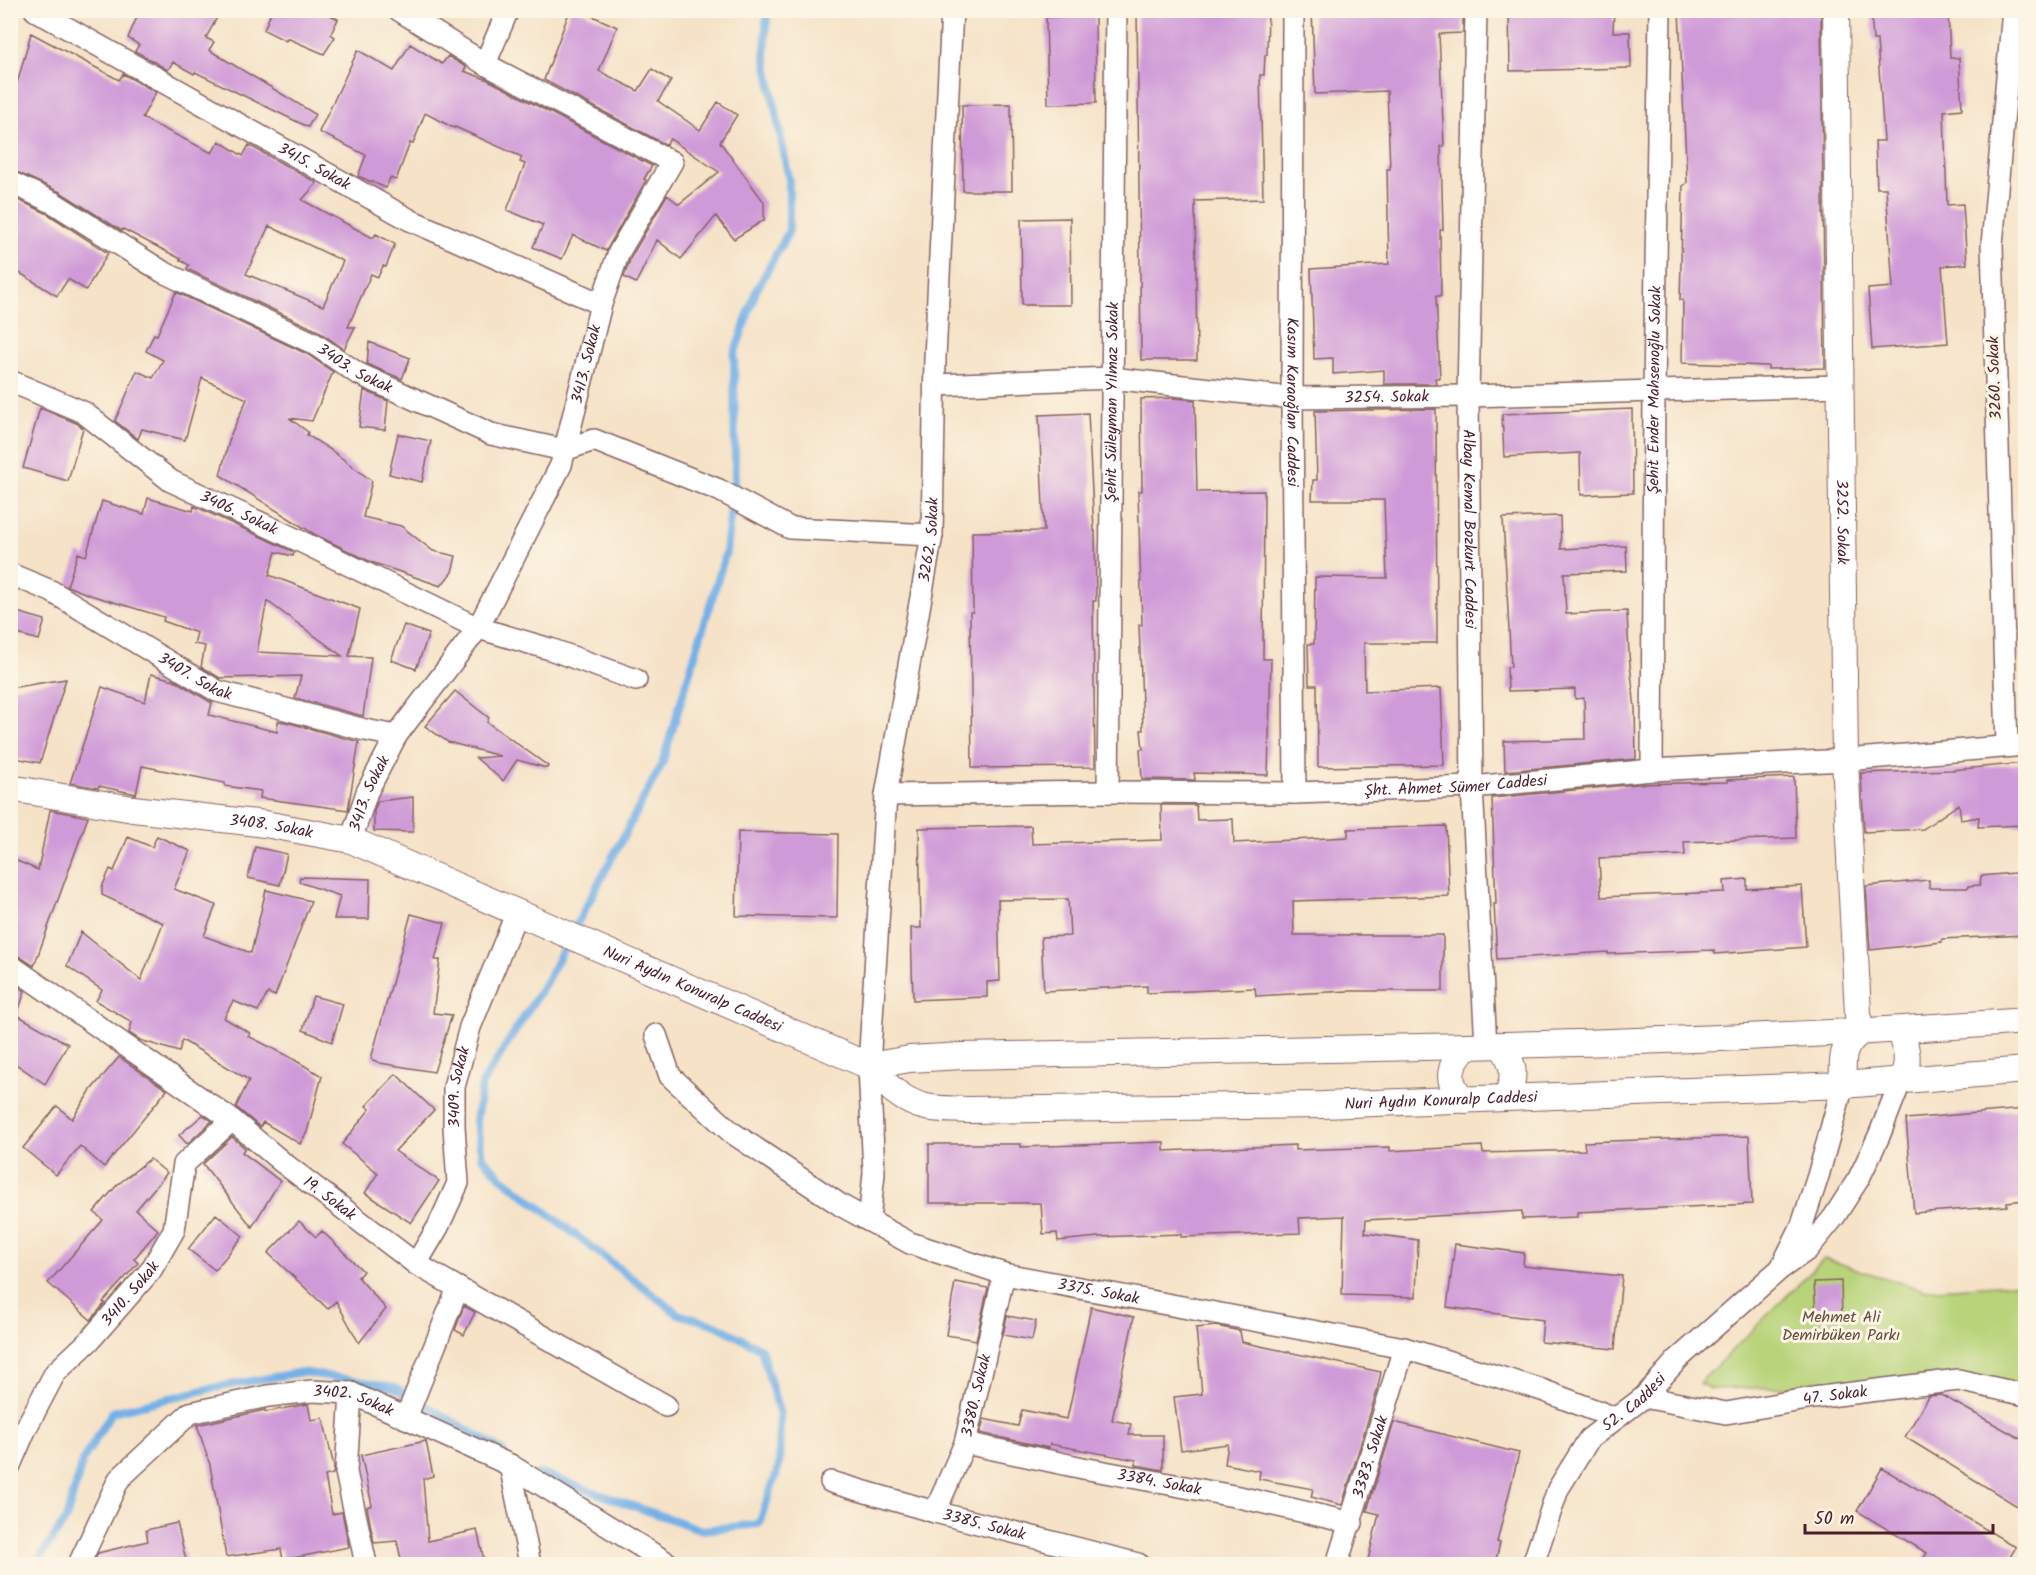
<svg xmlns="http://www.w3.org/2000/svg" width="2036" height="1575" viewBox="0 0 2036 1575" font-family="Kalam,sans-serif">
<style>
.green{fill:#b8d379;stroke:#817952;stroke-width:1.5}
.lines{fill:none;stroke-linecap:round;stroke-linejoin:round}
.stream{stroke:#75b0e6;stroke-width:8}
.building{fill:#cf9ad8;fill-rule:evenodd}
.minor-casing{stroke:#866362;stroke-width:24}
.tertiary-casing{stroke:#866362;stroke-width:28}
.minor{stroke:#fff;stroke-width:21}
.tertiary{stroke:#fff;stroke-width:26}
.labels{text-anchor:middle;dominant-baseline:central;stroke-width:6;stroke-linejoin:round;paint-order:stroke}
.street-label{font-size:16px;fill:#4a1f2b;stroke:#fcf5e5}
.park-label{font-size:16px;fill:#664c3e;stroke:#fcf5e5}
</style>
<rect width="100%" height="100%" fill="#fcf5e5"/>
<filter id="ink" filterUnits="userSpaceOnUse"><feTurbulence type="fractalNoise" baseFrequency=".0167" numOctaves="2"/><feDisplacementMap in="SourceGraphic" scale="12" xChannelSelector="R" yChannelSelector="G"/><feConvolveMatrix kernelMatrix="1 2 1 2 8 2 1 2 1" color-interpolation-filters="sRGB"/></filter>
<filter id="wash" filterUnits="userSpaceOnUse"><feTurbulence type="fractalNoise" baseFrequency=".008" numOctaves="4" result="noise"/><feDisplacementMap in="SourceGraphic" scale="24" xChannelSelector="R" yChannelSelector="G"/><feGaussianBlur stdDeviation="1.35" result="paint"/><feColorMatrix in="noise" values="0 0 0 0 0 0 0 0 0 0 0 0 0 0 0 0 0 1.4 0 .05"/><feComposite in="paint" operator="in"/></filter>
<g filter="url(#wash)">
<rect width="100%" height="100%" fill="#f5e2c7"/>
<path class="green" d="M 1824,1259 L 1924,1290 L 2025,1283 L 2025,1400 L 1944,1383 L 1710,1389 L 1699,1383 Z"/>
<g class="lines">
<path class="stream" d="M 539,1473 L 702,1530 L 759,1524 L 779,1466 L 780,1415 L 761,1349 L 716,1325 L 678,1314 L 502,1178 L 482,1157 L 476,1121 L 482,1084 L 546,982 L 662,764 L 726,552 L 735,474 L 734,355 L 756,291 L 789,231 L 789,180 L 765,54 L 767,10
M 36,1564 L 66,1519 L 83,1460 L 112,1412 L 208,1389 L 302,1372 L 394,1387 L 503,1451"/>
</g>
<g id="blocks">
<path class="building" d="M 140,10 L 221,10 L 206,38 L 214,42 L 209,50 L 315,114 L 308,127 L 195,72 L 194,74 L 173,62 L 168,70 L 135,51 L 139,45 L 128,38 Z
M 272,10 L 320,10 L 338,19 L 331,34 L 335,37 L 324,54 L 287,38 L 286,41 L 264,30 Z
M 570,10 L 579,10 L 617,27 L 599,71 L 638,91 L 652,69 L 671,81 L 658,101 L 700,130 L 718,102 L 737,115 L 720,142 L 764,202 L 764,220 L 734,239 L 716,216 L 681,259 L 657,240 L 636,283 L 624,277 L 631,257 L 667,195 L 679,204 L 719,172 L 670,139 L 666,145 L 544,80 Z
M 1137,10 L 1268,10 L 1267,55 L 1265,55 L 1264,75 L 1260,75 L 1263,199 L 1195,201 L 1197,360 L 1141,360 Z
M 1312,10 L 1463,10 L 1463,33 L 1439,34 L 1444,146 L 1441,146 L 1443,230 L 1440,230 L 1441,296 L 1436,296 L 1440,378 L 1435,378 L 1436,384 L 1384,384 L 1384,370 L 1333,374 L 1333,358 L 1314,359 L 1311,269 L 1389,264 L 1387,169 L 1390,169 L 1387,91 L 1315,94 Z
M 1509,10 L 1614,10 L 1613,32 L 1630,32 L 1631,68 L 1510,71 Z
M 1679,10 L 1821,10 L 1825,368 L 1768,369 L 1768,366 L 1682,363 L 1683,300 L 1680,300 L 1683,186 L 1687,183 Z
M 1871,10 L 1948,10 L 1950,58 L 1959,58 L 1962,109 L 1944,111 L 1947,205 L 1963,204 L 1967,264 L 1942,266 L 1948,343 L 1872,349 L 1868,289 L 1893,287 L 1886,188 L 1877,188 L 1875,141 L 1884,141 L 1877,40 L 1873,40 Z
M 1095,16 L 1096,103 L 1048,104 L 1046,17 Z
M 31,33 L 119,80 L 123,74 L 156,92 L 142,118 L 212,153 L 219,141 L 243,156 L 249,145 L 317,183 L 302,200 L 373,238 L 376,234 L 395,244 L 386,267 L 383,266 L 378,277 L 371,274 L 348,327 L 355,327 L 344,349 L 318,331 L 187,269 L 189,265 L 180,260 L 181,259 L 123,229 L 122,231 L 60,192 L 10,169 L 10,109 ZM 269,226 L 343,261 L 323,306 L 246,274 Z
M 410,44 L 442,64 L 448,56 L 466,67 L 464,71 L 488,80 L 652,166 L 644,179 L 646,180 L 606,251 L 573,235 L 562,259 L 533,247 L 543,225 L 507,210 L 525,164 L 520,162 L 522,157 L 455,127 L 454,128 L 425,113 L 413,144 L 410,143 L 396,180 L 390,178 L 386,188 L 358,176 L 366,155 L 319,132 L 358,50 L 394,71 Z
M 1011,104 L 1012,191 L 963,191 L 962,105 Z
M 10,196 L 48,214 L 108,253 L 86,290 L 68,279 L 57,296 L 10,267 Z
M 1070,218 L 1071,305 L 1022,305 L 1021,219 Z
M 176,292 L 307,354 L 333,372 L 312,421 L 289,418 L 308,432 L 307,435 L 331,450 L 372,481 L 363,517 L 401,526 L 433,551 L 456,556 L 452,572 L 441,586 L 371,562 L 314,534 L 220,475 L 231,434 L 247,399 L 202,378 L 185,440 L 142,429 L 138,439 L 115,421 L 137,371 L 153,378 L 163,360 L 146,351 L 154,334 L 157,335 Z
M 369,342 L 410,358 L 402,379 L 367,364 Z
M 364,390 L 388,401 L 385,430 L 359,427 Z
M 1174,398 L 1195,400 L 1197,492 L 1264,491 L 1263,659 L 1271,659 L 1268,775 L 1194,773 L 1195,780 L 1142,779 L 1140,749 L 1143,749 L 1141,730 L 1143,730 L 1139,625 L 1142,625 L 1138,491 L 1142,491 L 1141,399 Z
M 40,408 L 76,423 L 83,428 L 68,481 L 23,468 Z
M 1436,409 L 1437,643 L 1364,643 L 1365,691 L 1441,688 L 1444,765 L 1318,767 L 1317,685 L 1309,685 L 1308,644 L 1314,644 L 1315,577 L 1387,578 L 1384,500 L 1312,500 L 1313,480 L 1317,480 L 1315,411 Z
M 1632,409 L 1633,493 L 1581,495 L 1580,453 L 1504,457 L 1502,414 Z
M 1088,413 L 1094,531 L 1095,531 L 1096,601 L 1093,601 L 1095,767 L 972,768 L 970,612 L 973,612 L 972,532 L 1044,531 L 1039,415 Z
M 398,434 L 431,441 L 422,482 L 389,474 Z
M 148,498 L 193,511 L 194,506 L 294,552 L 293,556 L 276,552 L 269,575 L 360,609 L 349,656 L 371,657 L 363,716 L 295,698 L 301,676 L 220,678 L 201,667 L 205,646 L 194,644 L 197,633 L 163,621 L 164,617 L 90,595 L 67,586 L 78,553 L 86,556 L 102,501 L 144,514 ZM 267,601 L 342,656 L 257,652 Z
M 1560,516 L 1561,549 L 1626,546 L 1627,571 L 1564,573 L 1566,614 L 1627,611 L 1629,655 L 1635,709 L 1636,759 L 1505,771 L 1504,741 L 1585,739 L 1584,698 L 1575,699 L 1575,689 L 1508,691 L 1507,667 L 1511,667 L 1503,518 Z
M 10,610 L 45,620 L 39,640 L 10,632 Z
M 404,625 L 429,634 L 416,669 L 391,660 Z
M 151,674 L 174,680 L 212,703 L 209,715 L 277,732 L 278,721 L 286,722 L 359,742 L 348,810 L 260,798 L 261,791 L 225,786 L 225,783 L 142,766 L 136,794 L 99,786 L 98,788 L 70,783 L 102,687 L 145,702 Z
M 66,679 L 40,763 L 10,757 L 10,688 Z
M 455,691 L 489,718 L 487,722 L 548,766 L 547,768 L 517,760 L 503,781 L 476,758 L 500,756 L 448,742 L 425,726 Z
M 2025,763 L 2024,825 L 1978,827 L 1979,817 L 1961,820 L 1959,804 L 1923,829 L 1864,832 L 1861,773 L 1951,770 Z
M 1794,777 L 1796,838 L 1684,842 L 1685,855 L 1599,858 L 1601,897 L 1725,892 L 1724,881 L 1747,879 L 1747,889 L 1802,886 L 1806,947 L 1715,954 L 1714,950 L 1608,954 L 1608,952 L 1497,959 L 1494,904 L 1496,904 L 1492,798 L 1637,784 L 1727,782 L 1727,780 Z
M 413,797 L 413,832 L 374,831 L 374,811 L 378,801 Z
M 1161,805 L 1196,805 L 1197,820 L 1233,819 L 1234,843 L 1348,837 L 1348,829 L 1446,826 L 1449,896 L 1293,901 L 1294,935 L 1443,935 L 1443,991 L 1348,991 L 1256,996 L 1255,988 L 1147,993 L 1147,986 L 1044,991 L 1041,937 L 1070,936 L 1068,899 L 998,900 L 1000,981 L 987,982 L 987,997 L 913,1000 L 911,928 L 921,928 L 919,828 L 1031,826 L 1032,844 L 1162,840 Z
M 50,810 L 88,817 L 34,966 L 17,955 L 10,952 L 10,858 L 38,870 Z
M 738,832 L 838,834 L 837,918 L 736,916 Z
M 157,836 L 190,851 L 174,889 L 216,905 L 204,936 L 251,953 L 266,890 L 311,901 L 275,996 L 268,993 L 258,1011 L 233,1001 L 224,1018 L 250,1033 L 248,1036 L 288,1056 L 322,1076 L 307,1132 L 300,1144 L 263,1122 L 260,1127 L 236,1107 L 249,1080 L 182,1040 L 179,1052 L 140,1040 L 129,1033 L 132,1022 L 96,1001 L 102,990 L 67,966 L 81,932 L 141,980 L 163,923 L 102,895 L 102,887 L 110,869 L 114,871 L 128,837 L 152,847 Z
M 255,847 L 287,854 L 280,885 L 248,878 Z
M 2025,872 L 2025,935 L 1942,939 L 1942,942 L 1870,950 L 1866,886 L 1929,880 L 1929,888 L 1968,888 L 1968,886 L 1980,885 L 1981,876 Z
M 300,877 L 370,879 L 369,919 L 334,919 L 340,896 L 299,882 Z
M 411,914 L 445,923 L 435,960 L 440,960 L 433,1013 L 452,1015 L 434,1072 L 380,1063 L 371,1059 Z
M 10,981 L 25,991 L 17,1015 L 68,1044 L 45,1084 L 10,1060 Z
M 313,996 L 343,1004 L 332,1042 L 303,1030 Z
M 119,1057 L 167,1090 L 104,1167 L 80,1146 L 56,1175 L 23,1148 L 57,1106 L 72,1119 L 91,1090 Z
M 396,1074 L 434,1110 L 395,1151 L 439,1181 L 411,1223 L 365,1193 L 378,1173 L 342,1144 L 370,1109 L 366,1106 Z
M 2025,1109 L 2025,1200 L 2007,1202 L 2007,1206 L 1914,1213 L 1906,1119 Z
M 203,1115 L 212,1121 L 187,1144 L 179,1135 Z
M 1749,1136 L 1752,1204 L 1577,1212 L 1577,1217 L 1522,1219 L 1522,1211 L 1366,1220 L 1365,1233 L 1418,1240 L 1416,1297 L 1342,1295 L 1344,1216 L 1299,1218 L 1300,1233 L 1181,1237 L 1181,1234 L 1098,1237 L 1058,1241 L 1057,1233 L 1043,1234 L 1041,1203 L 929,1203 L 929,1144 L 1021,1144 L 1021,1147 L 1164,1142 L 1164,1151 L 1295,1145 L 1295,1150 L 1390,1147 L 1390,1151 L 1482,1146 L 1483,1153 L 1585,1150 L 1584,1142 Z
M 232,1137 L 245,1148 L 242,1152 L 280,1181 L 252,1227 L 203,1164 Z
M 150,1159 L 167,1173 L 136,1210 L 158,1230 L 134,1259 L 138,1263 L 103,1302 L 105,1303 L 91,1320 L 48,1283 L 103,1220 L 94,1212 L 117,1185 Z
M 216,1214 L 243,1236 L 215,1270 L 188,1249 Z
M 299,1221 L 316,1237 L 322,1231 L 363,1271 L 358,1277 L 386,1309 L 359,1343 L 336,1301 L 328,1309 L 268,1253 Z
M 1455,1244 L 1524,1253 L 1523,1266 L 1622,1276 L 1615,1349 L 1541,1342 L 1543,1320 L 1447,1307 Z
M 1841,1281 L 1842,1318 L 1816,1319 L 1814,1282 Z
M 955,1282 L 988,1288 L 976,1340 L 946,1335 Z
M 464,1306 L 475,1312 L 464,1335 L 455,1330 Z
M 1091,1307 L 1134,1317 L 1112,1420 L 1131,1424 L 1129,1435 L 1163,1435 L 1163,1470 L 1136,1465 L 1136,1460 L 1050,1444 L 1049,1448 L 980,1433 L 984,1419 L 1018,1426 L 1022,1410 L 1067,1419 Z
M 1007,1316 L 1036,1321 L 1032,1340 L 1003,1335 Z
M 1216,1326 L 1240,1331 L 1242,1342 L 1381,1372 L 1377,1391 L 1342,1505 L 1311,1497 L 1313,1489 L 1259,1479 L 1260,1471 L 1225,1464 L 1228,1444 L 1181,1450 L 1174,1397 L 1202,1394 L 1196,1328 Z
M 1941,1395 L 2025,1441 L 2025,1511 L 1905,1437 L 1929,1396 Z
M 308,1404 L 311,1420 L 323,1418 L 334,1467 L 333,1474 L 325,1476 L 332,1514 L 342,1512 L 349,1547 L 283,1560 L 281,1549 L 226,1557 L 210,1465 L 197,1425 L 265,1410 L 265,1412 Z
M 1394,1422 L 1519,1453 L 1497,1542 L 1500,1543 L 1495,1564 L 1367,1564 L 1379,1514 L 1367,1511 Z
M 426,1441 L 433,1476 L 423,1479 L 428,1541 L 477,1530 L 485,1564 L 402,1564 L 397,1541 L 374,1543 L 367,1507 L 372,1505 L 361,1455 Z
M 1882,1468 L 2016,1547 L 2006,1564 L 1920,1564 L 1927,1553 L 1857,1511 Z
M 177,1523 L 187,1564 L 93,1564 L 98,1553 L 148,1541 L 146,1530 Z"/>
</g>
</g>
<g filter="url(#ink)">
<use href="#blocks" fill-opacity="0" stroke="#866362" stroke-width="1.5"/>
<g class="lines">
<g class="minor-casing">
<g id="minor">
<path id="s1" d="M 35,10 L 410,220 L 601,304"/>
<path id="s2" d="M 1293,10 L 1292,398 L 1295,793"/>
<path id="s3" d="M 1476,10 L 1468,396 L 1472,787 L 1486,1046"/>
<path d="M 485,64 L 508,10"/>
<path id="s4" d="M 10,182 L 54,203 L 163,272 L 313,343 L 357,373 L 491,434 L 564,450 L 594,440 L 719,490 L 790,528 L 932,535"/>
<path id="s5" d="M 10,381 L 83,412 L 171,481 L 306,544 L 478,628 L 550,649 L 636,680"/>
<path id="s6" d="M 935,385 L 1111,378 L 1292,398 L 1468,396 L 1841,386"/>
<path id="s7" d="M 10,574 L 51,591 L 217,691 L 365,730 L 396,736"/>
<path d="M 2007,745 L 1992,245 L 2013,10"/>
<path id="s8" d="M 1652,770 L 1654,390 L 1660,10"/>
<path id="s9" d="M 1108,792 L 1116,10"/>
<path id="s10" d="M 886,795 L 1108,792 L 1295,793 L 1472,787 L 1652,770 L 1845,760 L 2026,745"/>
<path id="s11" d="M 351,840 L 367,792 L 396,736 L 478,628 L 561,465 L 601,304 L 619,252 L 672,162 L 485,64 L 399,10"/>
<path id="s12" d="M 10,965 L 232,1120 L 282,1162 L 416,1264 L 666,1406"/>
<path id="s13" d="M 656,1035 L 670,1076 L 731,1132 L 842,1206 L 910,1243 L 1004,1274 L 1404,1348 L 1542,1390 L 1615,1418"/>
<path id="s14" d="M 869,1221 L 874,1173 L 869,1066 L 886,795 L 932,535 L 935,358 L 952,10"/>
<path id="s15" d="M 416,1264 L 438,1227 L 458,1183 L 454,1127 L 454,1087 L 470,1027 L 517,912"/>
<path d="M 1782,1266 L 1802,1225 L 1818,1176 L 1843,1085"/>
<path d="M 351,1393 L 346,1472 L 366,1564"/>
<path id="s16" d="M 1644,1397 L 1726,1413 L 1813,1398 L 1958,1380 L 2026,1395"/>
<path d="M 406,1418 L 458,1288"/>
<path id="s17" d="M 965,1443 L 1083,1468 L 1239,1497 L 1352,1523"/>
<path id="s18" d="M 10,1465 L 26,1428 L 55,1373 L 89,1341 L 151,1270 L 174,1230 L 184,1164 L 232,1120"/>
<path d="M 510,1465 L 530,1564"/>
<path id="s19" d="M 831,1482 L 935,1512 L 1138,1564"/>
<path id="s20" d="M 935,1512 L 965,1443 L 1004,1274"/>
<path id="s21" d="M 79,1564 L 119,1479 L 190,1413 L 268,1396 L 312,1391 L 351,1393 L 510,1465 L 669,1564"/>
<path id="s22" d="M 1337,1564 L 1404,1348"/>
<path id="s23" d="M 1533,1564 L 1558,1489 L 1589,1439 L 1644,1397 L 1677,1360 L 1780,1269 L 1807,1250 L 1834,1217 L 1859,1178 L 1879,1136 L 1901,1080"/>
</g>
</g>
<g class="tertiary-casing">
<g id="tertiary">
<path id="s24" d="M 1836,10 L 1845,760 L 1859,1033 C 1839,1048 1843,1062 1843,1085"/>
<path id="s25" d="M 10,788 L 133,809 L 265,824 L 351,840 L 869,1066 C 884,1083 902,1102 926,1107 C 939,1110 954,1109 968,1110 L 1323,1105 L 1506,1098 L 1843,1085 L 2026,1070"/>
<path d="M 1501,1045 C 1515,1064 1516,1076 1506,1098"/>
<path d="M 869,1066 L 910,1059 L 962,1056 C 1317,1048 1672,1047 2026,1021"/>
<path d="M 1901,1080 C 1911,1064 1906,1048 1901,1030"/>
<path d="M 1465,1100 C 1443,1082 1450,1064 1466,1046"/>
</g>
</g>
<use href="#minor" class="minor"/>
<use href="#tertiary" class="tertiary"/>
</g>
</g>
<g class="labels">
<g class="street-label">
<text stroke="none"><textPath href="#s1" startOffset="320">3415. Sokak</textPath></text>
<text stroke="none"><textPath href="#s11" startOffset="536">3413. Sokak</textPath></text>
<text stroke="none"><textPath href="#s4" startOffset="393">3403. Sokak</textPath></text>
<text transform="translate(1995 378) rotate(-92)">3260. Sokak</text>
<text stroke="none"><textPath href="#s8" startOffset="380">Şehit Ender Mahsenoğlu Sokak</textPath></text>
<text stroke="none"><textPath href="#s6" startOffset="453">3254. Sokak</textPath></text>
<text stroke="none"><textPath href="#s9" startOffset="390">Şehit Süleyman Yılmaz Sokak</textPath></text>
<text stroke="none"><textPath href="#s2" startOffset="392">Kasım Karaoğlan Caddesi</textPath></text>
<text stroke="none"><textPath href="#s5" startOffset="266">3406. Sokak</textPath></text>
<text stroke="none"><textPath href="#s24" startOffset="512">3252. Sokak</textPath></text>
<text stroke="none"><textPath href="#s3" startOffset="519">Albay Kemal Bozkurt Caddesi</textPath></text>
<text stroke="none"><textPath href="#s14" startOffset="686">3262. Sokak</textPath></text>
<text stroke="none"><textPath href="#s7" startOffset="212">3407. Sokak</textPath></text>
<text stroke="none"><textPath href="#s10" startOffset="570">Şht. Ahmet Sümer Caddesi</textPath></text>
<text stroke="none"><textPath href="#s11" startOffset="50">3413. Sokak</textPath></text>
<text stroke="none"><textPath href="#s25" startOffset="264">3408. Sokak</textPath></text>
<text stroke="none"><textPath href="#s25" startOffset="718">Nuri Aydın Konuralp Caddesi</textPath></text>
<text stroke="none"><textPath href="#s15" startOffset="188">3409. Sokak</textPath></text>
<text stroke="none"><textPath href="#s25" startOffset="1497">Nuri Aydın Konuralp Caddesi</textPath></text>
<text stroke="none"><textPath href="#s12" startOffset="396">19. Sokak</textPath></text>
<text stroke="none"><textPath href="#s13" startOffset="532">3375. Sokak</textPath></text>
<text stroke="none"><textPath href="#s18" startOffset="212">3410. Sokak</textPath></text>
<text stroke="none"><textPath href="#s20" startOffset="124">3380. Sokak</textPath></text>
<text stroke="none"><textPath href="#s16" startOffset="194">47. Sokak</textPath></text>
<text stroke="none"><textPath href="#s23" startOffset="196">52. Caddesi</textPath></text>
<text stroke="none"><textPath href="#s21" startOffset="358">3402. Sokak</textPath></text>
<text stroke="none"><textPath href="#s22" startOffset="112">3383. Sokak</textPath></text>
<text stroke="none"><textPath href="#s17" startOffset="198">3384. Sokak</textPath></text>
<text stroke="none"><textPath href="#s19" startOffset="159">3385. Sokak</textPath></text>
</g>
<g class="park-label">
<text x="1841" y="1317">Mehmet Ali<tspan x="1841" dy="18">Demirbüken Parkı</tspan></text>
</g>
</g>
<rect width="2036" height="1575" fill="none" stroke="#fcf5e5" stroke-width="36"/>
<path d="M1805 1524v9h188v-9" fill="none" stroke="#4a1f2b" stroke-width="3"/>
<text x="1814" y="1524" font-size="18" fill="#4a1f2b" stroke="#fcf5e5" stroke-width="4.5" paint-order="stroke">50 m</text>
</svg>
